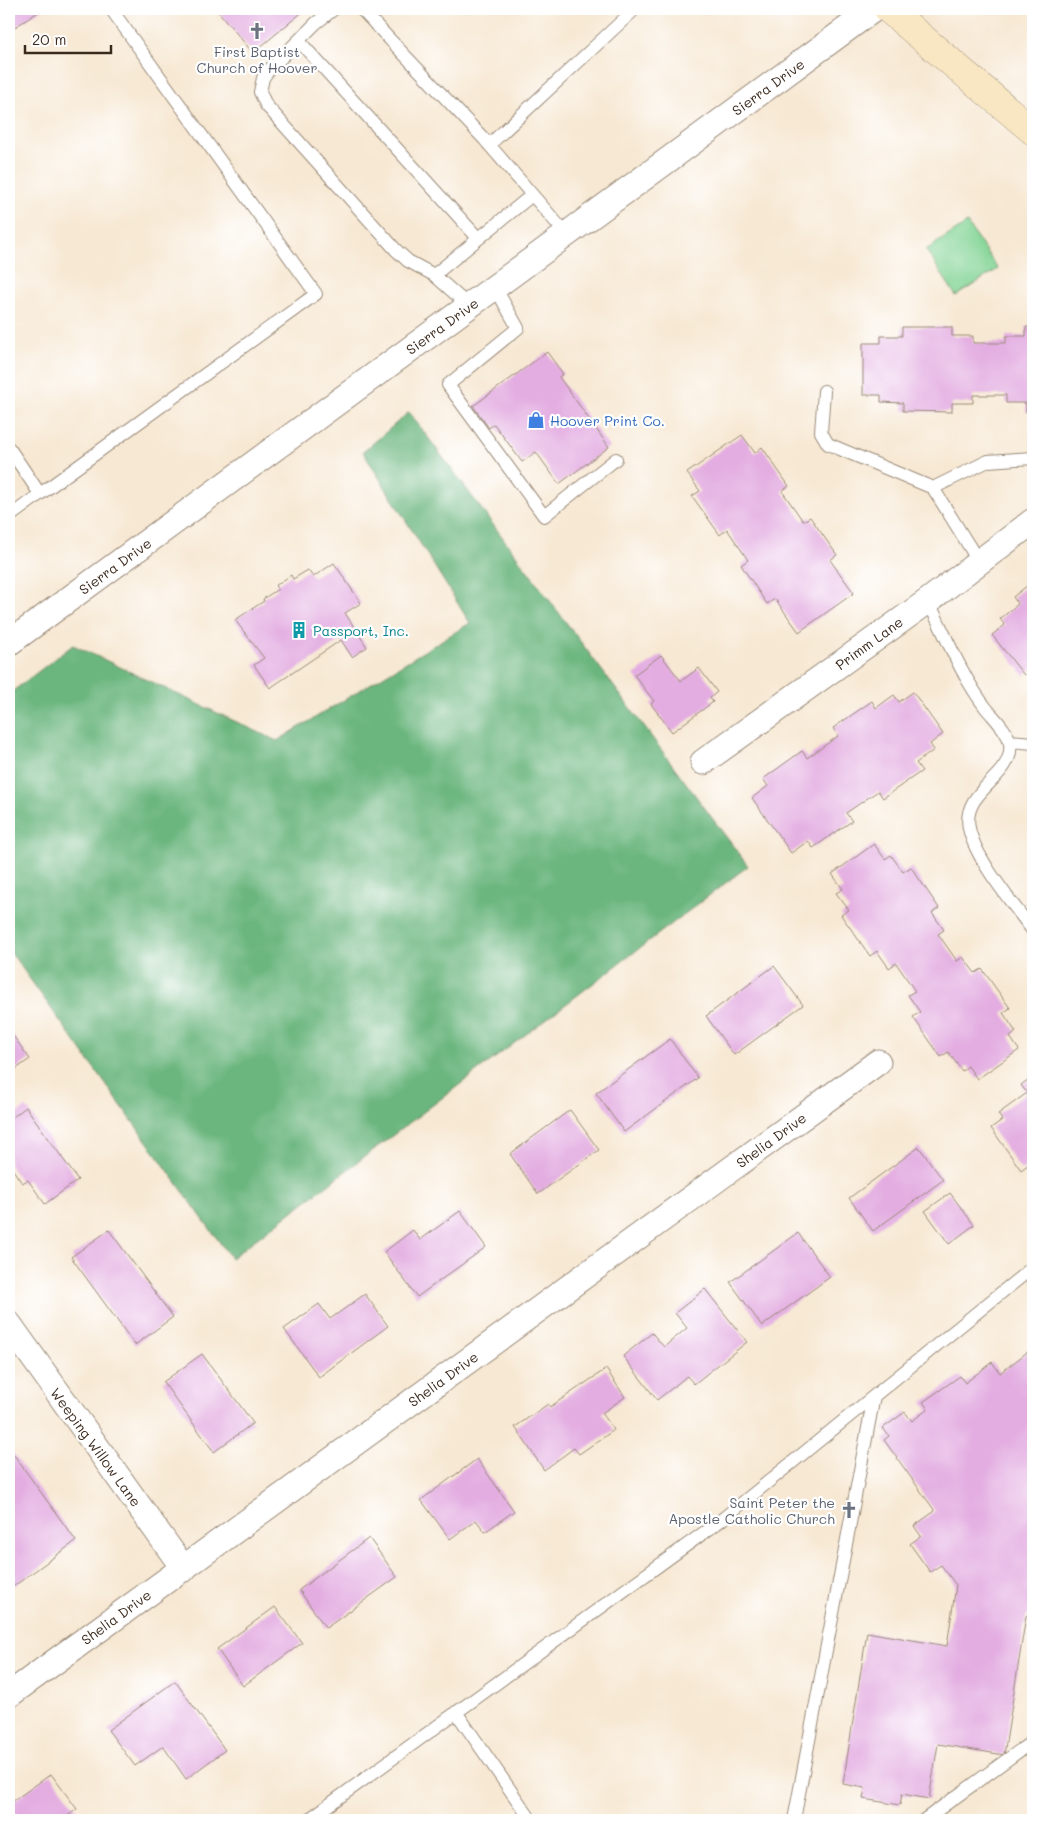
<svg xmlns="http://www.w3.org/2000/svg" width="1042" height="1829" viewBox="0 0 1042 1829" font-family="Mali,sans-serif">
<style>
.green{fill:#83d495;stroke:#5f7f5a}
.forest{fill:#6ab67e;stroke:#52704e}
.building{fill:#e3ade1}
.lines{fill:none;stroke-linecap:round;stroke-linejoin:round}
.lane-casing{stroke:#998978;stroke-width:14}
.street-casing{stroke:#998978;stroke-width:27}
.secondary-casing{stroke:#998978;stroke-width:29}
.lane{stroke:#fff;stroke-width:12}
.street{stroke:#fff;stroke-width:25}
.secondary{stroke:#f9e7c3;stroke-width:28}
.labels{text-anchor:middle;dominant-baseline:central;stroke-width:4.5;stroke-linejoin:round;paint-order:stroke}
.worship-label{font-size:14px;fill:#5b616d;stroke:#fff}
.street-label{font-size:14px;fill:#3b2a1e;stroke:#fff}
.shop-label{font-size:14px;fill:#366cbe;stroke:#fff;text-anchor:start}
.culture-label{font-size:14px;fill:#0d838f;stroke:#fff;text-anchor:start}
</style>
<rect width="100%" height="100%" fill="#fff"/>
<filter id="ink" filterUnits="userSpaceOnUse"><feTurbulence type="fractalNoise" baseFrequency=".02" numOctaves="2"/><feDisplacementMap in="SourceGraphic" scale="10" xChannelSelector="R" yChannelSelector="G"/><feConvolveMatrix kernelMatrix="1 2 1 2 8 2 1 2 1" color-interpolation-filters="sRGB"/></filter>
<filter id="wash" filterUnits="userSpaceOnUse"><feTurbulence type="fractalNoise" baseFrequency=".0096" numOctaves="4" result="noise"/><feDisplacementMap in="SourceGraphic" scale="20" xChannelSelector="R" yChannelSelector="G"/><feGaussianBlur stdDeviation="1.12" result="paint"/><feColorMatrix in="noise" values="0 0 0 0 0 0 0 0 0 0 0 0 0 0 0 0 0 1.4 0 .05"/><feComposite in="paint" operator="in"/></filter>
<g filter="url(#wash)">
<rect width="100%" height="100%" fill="#f7e8d3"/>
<path class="green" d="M 967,223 L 998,269 L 956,296 L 926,250 Z"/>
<path class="forest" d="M 409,412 L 748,866 L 231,1258 L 9,950 L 9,694 L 73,645 L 277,741 L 470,623 L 363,452 Z"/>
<g id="blocks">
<path class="building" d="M 9,9 L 43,9 L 9,31 Z
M 216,9 L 306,9 L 253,53 Z
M 902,327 L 952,327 L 952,336 L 973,336 L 973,343 L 1006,343 L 1006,336 L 1026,336 L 1026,327 L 1033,327 L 1033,412 L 1026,412 L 1026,403 L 1006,403 L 1006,395 L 973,395 L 973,403 L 952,403 L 952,412 L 903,411 L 903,403 L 881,402 L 881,395 L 863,395 L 863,343 L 881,343 L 881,336 L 902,336 Z
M 547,352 L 563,374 L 559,377 L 609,447 L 559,484 L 536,452 L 522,462 L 494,424 L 489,428 L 473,406 Z
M 742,435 L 755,453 L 762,447 L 789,486 L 782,491 L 803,521 L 810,517 L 837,555 L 830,560 L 854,593 L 799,632 L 775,599 L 767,604 L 741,565 L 748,560 L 727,529 L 720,535 L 692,496 L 700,491 L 687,473 Z
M 334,563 L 361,603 L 345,613 L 367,647 L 352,657 L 341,640 L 270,688 L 254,665 L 264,658 L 235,620 L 264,601 L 263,599 L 278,589 L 275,586 L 291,575 L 293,579 L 308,570 L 313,577 Z
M 1033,581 L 1033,668 L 1024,675 L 992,635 L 1005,625 L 1000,619 L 1018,604 L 1013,597 Z
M 661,655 L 681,681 L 699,668 L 717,692 L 710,698 L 713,702 L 672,732 L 651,704 L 654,701 L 634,675 Z
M 913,692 L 943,734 L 930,744 L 934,750 L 916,763 L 922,771 L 883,798 L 878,791 L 846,813 L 852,821 L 813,848 L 808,841 L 791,853 L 752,798 L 768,786 L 763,779 L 802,751 L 807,758 L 838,736 L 833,728 L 872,701 L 876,708 L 894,695 L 899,702 Z
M 874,844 L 885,859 L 891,855 L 903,872 L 911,867 L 939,908 L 932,913 L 944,930 L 938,934 L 957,961 L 963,957 L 975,973 L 982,969 L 1010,1008 L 1003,1013 L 1016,1032 L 1010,1037 L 1019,1050 L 977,1079 L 968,1066 L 962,1071 L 948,1052 L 941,1057 L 913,1017 L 920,1012 L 908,995 L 915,991 L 896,963 L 889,968 L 877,951 L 870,956 L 841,915 L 849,910 L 836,893 L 843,889 L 832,874 Z
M 774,966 L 803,1005 L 734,1055 L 706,1016 Z
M 11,1033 L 30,1059 L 9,1074 L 9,1035 Z
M 670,1039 L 698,1078 L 624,1132 L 596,1093 Z
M 1033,1076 L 1033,1161 L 1021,1170 L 991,1128 L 1002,1120 L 998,1114 L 1027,1093 L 1021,1085 Z
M 26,1107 L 78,1180 L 45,1204 L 28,1180 L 22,1183 L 9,1164 L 9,1120 Z
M 570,1110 L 599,1150 L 538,1194 L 510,1154 Z
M 919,1147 L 943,1180 L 873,1231 L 849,1198 Z
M 950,1193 L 974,1225 L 949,1244 L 925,1211 Z
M 460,1211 L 486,1247 L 417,1297 L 384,1252 L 413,1230 L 420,1240 Z
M 109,1230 L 173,1317 L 135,1345 L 71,1257 Z
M 798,1233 L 830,1277 L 762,1326 L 730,1282 Z
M 705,1289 L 747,1342 L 694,1384 L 687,1376 L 657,1400 L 623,1356 L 652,1333 L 664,1347 L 687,1328 L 675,1313 Z
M 365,1294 L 388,1326 L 319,1377 L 284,1329 L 319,1304 L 330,1319 Z
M 1030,1350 L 1033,1355 L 1033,1611 L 1026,1616 L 1004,1755 L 938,1744 L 929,1799 L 902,1794 L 900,1805 L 863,1799 L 865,1788 L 843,1784 L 867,1632 L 947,1646 L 956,1585 L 941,1565 L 930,1572 L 910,1544 L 921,1536 L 914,1526 L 935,1511 L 884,1440 L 889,1436 L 883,1428 L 905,1412 L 912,1421 L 928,1409 L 923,1402 L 960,1376 L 965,1383 L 992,1362 L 1000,1373 Z
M 202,1354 L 253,1423 L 214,1452 L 163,1382 Z
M 606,1369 L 625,1397 L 602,1413 L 614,1430 L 579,1454 L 574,1448 L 544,1470 L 515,1427 L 548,1404 L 550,1407 Z
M 9,1448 L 76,1541 L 14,1586 L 9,1578 L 9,1531 L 11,1530 L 9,1527 Z
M 477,1459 L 514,1511 L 485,1532 L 476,1520 L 450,1539 L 421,1500 Z
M 369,1538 L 397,1577 L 326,1628 L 299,1590 Z
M 275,1607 L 302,1643 L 243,1686 L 217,1649 Z
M 175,1681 L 225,1750 L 186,1779 L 163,1746 L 135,1766 L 108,1730 Z
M 51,1774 L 77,1809 L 62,1820 L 9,1820 L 9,1804 Z"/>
</g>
</g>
<g filter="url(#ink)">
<use href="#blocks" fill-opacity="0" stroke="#998978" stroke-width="1"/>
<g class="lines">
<g class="lane-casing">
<path id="lane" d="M 334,9 L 316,23 L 268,71 L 263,78 L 260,92 L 266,105 L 396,250 L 408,261 L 434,275 L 469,306
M 361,9 L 485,140 L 567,235
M 299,41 L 478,238
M 489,145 L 635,9
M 434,275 L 532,195
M 495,287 L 518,328 L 448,385 L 544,516 L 616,459
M 824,391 L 821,432 L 828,444 L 933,488 L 979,562
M 9,448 L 40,494 L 9,517
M 933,488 L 988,461 L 1033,458
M 40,494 L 316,294 L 111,9
M 928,601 C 946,636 962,677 986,708 C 994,718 1008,731 1010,743 C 1015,778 961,789 969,828 C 975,859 1014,905 1033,931
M 1009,741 L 1033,743
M 456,1712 L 531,1820
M 308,1820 L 720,1521 L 1033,1267
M 794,1820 L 874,1396
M 924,1820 L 1033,1741"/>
</g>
<g class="street-casing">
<path id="street" d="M 9,643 L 874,9
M 703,762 L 928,601 L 1033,521
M 9,1324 L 184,1569
M 9,1695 L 878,1062"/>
</g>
<g class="secondary-casing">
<path id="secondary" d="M 888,9 L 1033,131"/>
</g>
<use href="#lane" class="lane"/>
<use href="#street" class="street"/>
<use href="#secondary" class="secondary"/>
</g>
</g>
<defs>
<g id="church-bare" transform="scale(1.35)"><path d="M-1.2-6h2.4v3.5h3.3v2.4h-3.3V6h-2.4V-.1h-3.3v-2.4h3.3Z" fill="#6b7280" stroke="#fff" stroke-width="2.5" paint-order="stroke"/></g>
<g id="shop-bare" transform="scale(1.35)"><path d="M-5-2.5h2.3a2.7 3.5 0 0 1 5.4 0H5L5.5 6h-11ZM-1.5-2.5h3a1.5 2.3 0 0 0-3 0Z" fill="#3f7fe0" stroke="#fff" stroke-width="2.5" paint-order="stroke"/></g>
<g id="building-bare" transform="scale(1.35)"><path d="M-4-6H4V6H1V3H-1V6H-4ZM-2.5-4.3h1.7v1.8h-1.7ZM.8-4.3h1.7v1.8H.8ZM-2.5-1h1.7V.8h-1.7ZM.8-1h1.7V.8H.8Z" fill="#0f9aa8" stroke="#fff" stroke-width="2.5" paint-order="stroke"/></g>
</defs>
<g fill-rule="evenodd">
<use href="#church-bare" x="257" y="31"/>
<use href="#shop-bare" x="536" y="420"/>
<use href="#building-bare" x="299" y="630"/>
<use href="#church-bare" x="849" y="1510"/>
</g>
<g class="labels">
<g class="worship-label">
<text x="257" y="51">First Baptist<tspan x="257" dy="16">Church of Hoover</tspan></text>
<text x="835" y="1502" text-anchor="end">Saint Peter the<tspan x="835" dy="16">Apostle Catholic Church</tspan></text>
</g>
<g class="street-label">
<text transform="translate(768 87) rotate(-36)">Sierra Drive</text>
<text transform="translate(442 326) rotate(-36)">Sierra Drive</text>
<text transform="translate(115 566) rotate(-36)">Sierra Drive</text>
<text transform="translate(869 643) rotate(-36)">Primm Lane</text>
<text transform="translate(771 1140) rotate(-36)">Shelia Drive</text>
<text transform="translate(443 1379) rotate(-36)">Shelia Drive</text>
<text transform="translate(96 1447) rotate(54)">Weeping Willow Lane</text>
<text transform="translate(116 1617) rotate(-36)">Shelia Drive</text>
</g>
<g class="shop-label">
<text x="550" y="420">Hoover Print Co.</text>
</g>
<g class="culture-label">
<text x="313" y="630">Passport, Inc.</text>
</g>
</g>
<rect width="1042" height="1829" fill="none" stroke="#fff" stroke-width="30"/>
<path d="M25 45v8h86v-8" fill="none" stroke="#3b2a1e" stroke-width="2.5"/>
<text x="32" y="45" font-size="15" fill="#3b2a1e" stroke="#ffffff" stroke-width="4" paint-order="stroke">20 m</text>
</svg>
